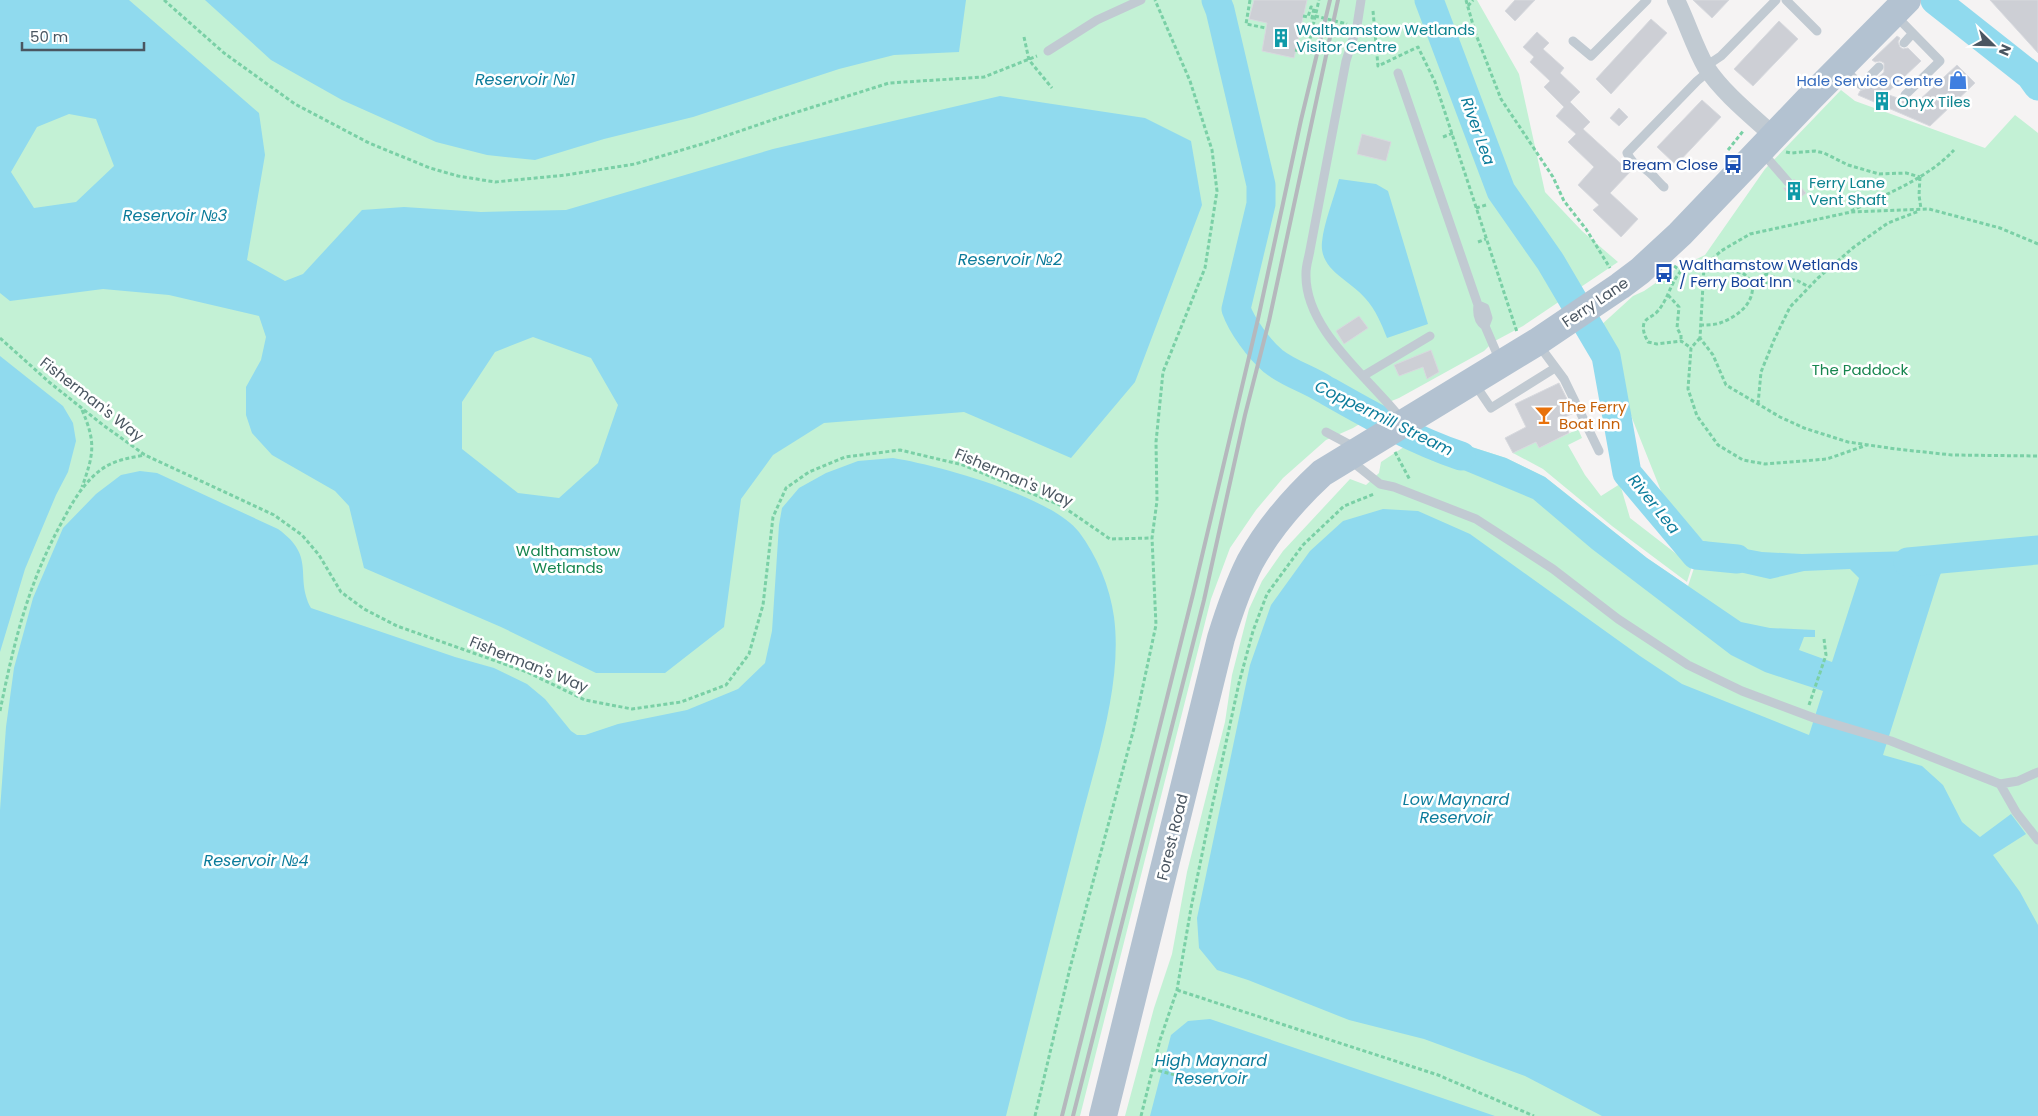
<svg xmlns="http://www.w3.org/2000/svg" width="2038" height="1116" viewBox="0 0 2038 1116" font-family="Poppins,sans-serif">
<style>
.green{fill:#c3f1d5}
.water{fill:#90daee;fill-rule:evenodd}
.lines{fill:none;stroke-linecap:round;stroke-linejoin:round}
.river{stroke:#90daee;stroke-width:29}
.building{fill:#cdcfd5;stroke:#d7d9de}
.path{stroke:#7ad0a6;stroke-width:3;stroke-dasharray:4 2.5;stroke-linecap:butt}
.lane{stroke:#c1cad2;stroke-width:9}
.street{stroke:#c1cad2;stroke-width:18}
.primary{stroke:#b3c2d1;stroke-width:28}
.rail{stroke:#b5b8bd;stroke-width:4}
.labels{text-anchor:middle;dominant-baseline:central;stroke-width:5;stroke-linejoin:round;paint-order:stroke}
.culture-label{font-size:15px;fill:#0d838f;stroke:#fff;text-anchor:start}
.shop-label{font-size:15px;fill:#366cbe;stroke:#fff;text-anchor:end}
.transit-label{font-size:15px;fill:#164399;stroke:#fff;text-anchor:end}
.street-label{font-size:15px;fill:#4a5661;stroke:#fff}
.park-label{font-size:15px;fill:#17864f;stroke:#fff}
.food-label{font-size:15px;fill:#c56008;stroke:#fff;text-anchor:start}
.water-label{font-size:16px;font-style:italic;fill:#0c7c9b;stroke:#fff}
</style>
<rect width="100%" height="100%" fill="#f5f3f3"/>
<path class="green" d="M 0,0 L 1477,0 L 1519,74 L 1545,192 L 1582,231 L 1618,262 L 1523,326 L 1493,342 L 1484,351 L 1399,398 L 1389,402 L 1379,412 L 1353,428 L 1326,440 L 1283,478 L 1256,510 L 1230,548 L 1211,599 L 1080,1116 L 0,1116 Z
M 1841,90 L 1855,101 L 1985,148 L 2015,115 L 2038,133 L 2038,1116 L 1125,1116 L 1154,1008 L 1172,954 L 1187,872 L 1225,722 L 1232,675 L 1249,609 L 1262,581 L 1283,551 L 1350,479 L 1366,485 L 1379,473 L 1381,462 L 1416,439 L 1431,434 L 1506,458 L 1545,477 L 1647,558 L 1688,586 L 1703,541 L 1665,501 L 1616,378 L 1599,327 L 1633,296 L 1644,291 L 1676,269 L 1705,255 L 1765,169 Z
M 1578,429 L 1582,438 L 1568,445 L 1585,475 L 1601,496 L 1620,484 L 1630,518 L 1692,566 L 1687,582 L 1612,526 L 1543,469 L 1513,453 L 1536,442 L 1539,448 Z"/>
<path class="water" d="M 0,0 L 129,0 L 259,113 L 265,155 L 247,260 L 285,281 L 303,274 L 362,210 L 404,207 L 481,212 L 566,210 L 773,149 L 1000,96 L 1145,118 L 1191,141 L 1202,205 L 1135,382 L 1071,458 L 964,412 L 824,423 L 773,455 L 741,499 L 724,627 L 665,673 L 596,673 L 501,627 L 364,568 L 349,506 L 335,491 L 272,455 L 252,433 L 246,415 L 246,387 L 261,360 L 266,337 L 259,316 L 169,295 L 103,289 L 10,301 L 0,293 ZM 69,114 L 96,119 L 114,166 L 76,202 L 34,208 L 11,172 L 37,127 ZM 533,337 L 591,358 L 618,405 L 598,463 L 559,498 L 518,493 L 462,449 L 462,402 L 495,352 Z
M 205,0 L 966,0 L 959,52 L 894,55 L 839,69 L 693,117 L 604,139 L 535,160 L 487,155 L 436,142 L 342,100 L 271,60 Z
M 1339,179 L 1376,184 L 1388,191 L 1428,324 L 1387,338 C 1381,323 1376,310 1365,298 C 1350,280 1319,270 1322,242 C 1324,222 1334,198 1339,179 Z
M 0,356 L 63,406 L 73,423 L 76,441 L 68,472 L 56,495 L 25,569 L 0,652 Z
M 1431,434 L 1506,458 L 1545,477 L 1647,558 L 1741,622 L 1770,628 L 1815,630 L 1815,637 L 1804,637 L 1799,650 L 1832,662 L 1859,578 L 1850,569 L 1804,571 L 1770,579 L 1695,562 L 1703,541 L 1762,552 L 1802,554 L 1950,550 L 1939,578 L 1883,755 L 1922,766 L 1943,785 L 1962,822 L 1980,837 L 2011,814 L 2026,834 L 1993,855 L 2020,892 L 2038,925 L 2038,1116 L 1602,1116 L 1525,1076 L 1424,1039 L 1349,1020 L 1248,980 L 1217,970 L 1199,948 L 1197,918 L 1250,665 L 1271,605 L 1310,551 L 1343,521 L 1383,509 L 1418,511 L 1470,534 L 1640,656 L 1682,684 L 1809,735 L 1823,691 L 1765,672 L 1731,655 L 1592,549 L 1533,499 L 1420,452 Z
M 893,458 C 937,465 1051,496 1079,532 C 1097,556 1110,587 1114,617 C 1123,684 1095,764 1079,828 C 1054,924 1030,1020 1006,1116 L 0,1116 L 0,810 L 6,727 L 14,668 L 33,598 L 63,528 L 96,494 L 121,475 L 140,471 L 157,473 L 278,529 C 317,557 294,576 311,608 L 455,657 L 494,668 L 527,684 L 545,699 L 571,731 L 577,735 L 585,735 L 618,724 L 687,710 L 738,689 L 765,663 L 772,631 L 779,525 L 782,508 L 799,488 L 826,473 L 858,461 Z
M 1210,1019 L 1495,1116 L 1150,1116 L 1171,1035 L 1188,1021 Z"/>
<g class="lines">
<path class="river" d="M 1216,0 L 1220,10 L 1261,185 L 1261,204 L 1236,309 C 1242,326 1259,349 1273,361 C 1288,373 1308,379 1324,389 C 1368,414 1413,440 1461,456
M 1429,0 L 1501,191 L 1550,261 L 1606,356 L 1627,473 L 1696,555 L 1737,559
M 1935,0 L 2030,75 L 2038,86
M 1908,562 L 2038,550"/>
</g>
<path class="building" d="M 1254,0 L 1307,0 L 1294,58 L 1262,51 L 1267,23 L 1249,19 Z
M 1515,0 L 1535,0 L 1515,21 L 1505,11 Z
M 1693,0 L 1729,0 L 1712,18 Z
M 1990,0 L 2038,0 L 2038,53 Z
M 1651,19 L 1667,33 L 1611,94 L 1596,79 Z
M 1779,21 L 1798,39 L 1753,86 L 1734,69 Z
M 1537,32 L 1549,43 L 1543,49 L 1564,68 L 1560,73 L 1580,92 L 1570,102 L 1590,122 L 1583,129 L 1630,172 L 1610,193 L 1638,219 L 1621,237 L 1593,210 L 1599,205 L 1578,185 L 1594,167 L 1568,142 L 1576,134 L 1556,116 L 1564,107 L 1544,87 L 1550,81 L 1530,62 L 1534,57 L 1523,47 Z
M 1897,36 L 1900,38 L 1898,42 L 1900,47 L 1903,49 L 1908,48 L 1921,61 L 1886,94 L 1915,104 L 1957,65 L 1975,83 L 1930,126 L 1858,95 L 1860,91 L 1867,88 L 1884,72 L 1884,63 L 1880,61 L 1875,62 L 1872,60 Z
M 1702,100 L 1721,117 L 1676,165 L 1657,147 Z
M 1619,108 L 1628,117 L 1619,126 L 1610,118 Z
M 1362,134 L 1391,142 L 1386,161 L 1357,154 Z
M 1794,179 L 1806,193 L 1795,202 L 1783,188 L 1792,187 Z
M 1359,316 L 1368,328 L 1344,344 L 1336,331 Z
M 1431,350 L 1439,372 L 1427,379 L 1423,367 L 1399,376 L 1394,365 Z
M 1559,383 L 1574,413 L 1562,418 L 1569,433 L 1539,448 L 1536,442 L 1513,453 L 1505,438 L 1526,427 L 1515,404 Z"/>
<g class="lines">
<path class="path" d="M 164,0 L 224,53 L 295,104 L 369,143 L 430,168 L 458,176 L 495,182 L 566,175 L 635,164 L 702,144 L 775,119 L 889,83 L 984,77 L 1037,56
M 1250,0 L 1246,24 L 1266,28
M 1466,0 L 1475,32 L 1501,99 L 1553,177 L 1564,201 L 1586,229 L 1610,268
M 1468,6 L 1473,0
M 1373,11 L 1378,66 L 1418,47 L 1435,82 L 1517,332
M 1303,16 L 1308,17 L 1311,7 L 1314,8 L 1312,18 L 1315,18
M 1315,16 L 1347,24
M 1024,37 L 1029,60 L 1052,88
M 1295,50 L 1307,52 L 1319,0
M 1443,137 L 1453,133
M 1728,150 L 1744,130
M 1786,152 L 1791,153 L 1815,151 L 1824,153 L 1848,165 L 1879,174 L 1906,173 L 1920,177
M 1920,177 L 1919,195 L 1921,209
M 1476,208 L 1486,205
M 1851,211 C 1886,194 1927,179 1954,150
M 1478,242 L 1486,239
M 2038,244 L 2000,228 L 1929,209 L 1851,212 L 1750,234 L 1721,251 L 1704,267 L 1700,338 L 1713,355 L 1726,385 L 1780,417 L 1804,428 L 1848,442 L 1896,449 L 1952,455 L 2038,456
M 1674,266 L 1681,271 L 1704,267 L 1743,273 L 1752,282 L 1775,283 L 1781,280 L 1796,280 L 1809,287
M 1681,271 C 1670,283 1668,301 1656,313 C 1652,317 1647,317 1644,323 C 1642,330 1645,336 1648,342 L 1657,344 L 1681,341 L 1691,348
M 1668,295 L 1679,307 L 1677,328 L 1681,335 L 1681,341
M 1700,325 C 1707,325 1715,325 1720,323 C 1737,317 1756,303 1752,282 C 1759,280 1761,275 1768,274 L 1774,277 L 1775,283
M 0,338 L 49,382 L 103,425 L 145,455 L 274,515 L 302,535 L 319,555 L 341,592 L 364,609 L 397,626 L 527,672 L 585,700 L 632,709 L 681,702 L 726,685 L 749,654 L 763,605 L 773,517 L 786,488 L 809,472 L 845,457 L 900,450 L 963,465 L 1062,506 L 1110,539 L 1152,538
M 1700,338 L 1691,348 L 1688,389 L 1697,416 L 1718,445 L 1743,460 L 1765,464 L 1827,459 L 1867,445
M 1758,404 L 1761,372 L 1774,340 L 1790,307 L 1818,278 L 1854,247 L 1888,223 L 1919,211
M 82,410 C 96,442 94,454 82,487
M 1395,452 L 1410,480
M 1809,705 L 1826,655 L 1824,639
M 0,711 C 14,642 28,583 63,520 C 73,501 84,482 102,469 C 114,460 129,458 145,455
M 1177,990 L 1438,1075 L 1534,1116
M 1152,1069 L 1187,1078
M 1035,1116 L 1070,968 L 1134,728 L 1156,625 L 1152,538 L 1157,501 L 1156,442 L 1163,372 L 1205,268 L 1217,191 L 1212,150 L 1190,81 L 1155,0
M 1141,1116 L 1160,1040 L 1177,990 L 1191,908 L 1207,830 L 1239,683 L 1253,631 L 1267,594 L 1303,545 L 1344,506 L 1374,494"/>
<path class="lane" d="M 1361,0 L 1357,26 L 1346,61 L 1310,250 C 1309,257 1306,265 1306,273 C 1304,330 1370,378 1402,420
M 1786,0 L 1817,31
M 1895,15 L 1940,61 L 1905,95
M 1573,41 L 1591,56 L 1647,0
M 1904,43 L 1913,33
M 1048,51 L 1097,20 L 1141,0
M 1706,66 L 1721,56 L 1776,0
M 1844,69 L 1861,85 L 1879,67
M 1398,73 L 1478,305 C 1477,313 1478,321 1485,326 L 1500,361
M 1762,152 L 1788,182
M 1664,187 C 1658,182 1652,173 1645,169 C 1635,164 1633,164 1627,153 L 1697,81 L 1709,71
M 1478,305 L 1485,308 L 1488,318 L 1485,326
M 1538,344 L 1564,379 L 1599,451
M 1363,376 L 1430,336
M 1474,383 L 1491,408 L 1555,368
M 1326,432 L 1356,448
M 1350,460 L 1380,484 L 1394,487 L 1476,519 L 1553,569 L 1618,619 L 1688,665 L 1742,691 L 1814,718 L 1891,741 L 2000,784 L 2016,812 L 2038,840
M 2000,784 L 2018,781 L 2038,772"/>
<path class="street" d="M 1676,0 C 1687,22 1694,46 1706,67 C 1722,92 1752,116 1774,136"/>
<path class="primary" d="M 1103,1116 L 1221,638 C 1229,612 1238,586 1250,562 C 1268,529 1295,498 1322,473 L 1537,342 L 1620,286 L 1640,271 L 1680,234 L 1810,98 L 1907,0"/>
<path class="rail" d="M 1062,1116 L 1193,594 L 1258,319 L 1301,120 L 1330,0
M 1073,1116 L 1204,600 L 1245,415 L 1269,321 L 1338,0"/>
</g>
<defs>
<g id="building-bare" transform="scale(1.5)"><path d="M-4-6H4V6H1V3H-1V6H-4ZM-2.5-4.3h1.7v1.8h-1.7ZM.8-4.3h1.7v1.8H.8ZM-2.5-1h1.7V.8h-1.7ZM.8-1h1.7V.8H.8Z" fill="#0f9aa8" stroke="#fff" stroke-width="2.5" paint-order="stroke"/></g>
<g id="shop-bare" transform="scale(1.5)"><path d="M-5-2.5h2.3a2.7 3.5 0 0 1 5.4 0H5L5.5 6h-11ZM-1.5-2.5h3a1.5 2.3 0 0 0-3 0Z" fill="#3f7fe0" stroke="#fff" stroke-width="2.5" paint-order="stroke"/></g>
<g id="bus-bare" transform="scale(1.5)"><path d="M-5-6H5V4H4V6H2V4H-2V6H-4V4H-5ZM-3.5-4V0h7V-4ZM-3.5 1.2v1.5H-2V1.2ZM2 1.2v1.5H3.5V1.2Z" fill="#1a4fb4" stroke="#fff" stroke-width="2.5" paint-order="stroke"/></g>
<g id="bar-bare" transform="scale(1.5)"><path d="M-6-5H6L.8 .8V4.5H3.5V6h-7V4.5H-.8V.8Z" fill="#e8710a" stroke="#fff" stroke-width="2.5" paint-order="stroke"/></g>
</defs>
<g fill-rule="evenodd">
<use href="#building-bare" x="1281" y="38"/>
<use href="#shop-bare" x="1958" y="80"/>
<use href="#building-bare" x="1882" y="101"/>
<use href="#bus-bare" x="1733" y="164"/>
<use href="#building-bare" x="1794" y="191"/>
<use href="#bus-bare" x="1664" y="273"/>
<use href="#bar-bare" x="1544" y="415"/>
</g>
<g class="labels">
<g class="culture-label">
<text x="1296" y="29">Walthamstow Wetlands<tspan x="1296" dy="17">Visitor Centre</tspan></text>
<text x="1897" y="101">Onyx Tiles</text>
<text x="1809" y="182">Ferry Lane<tspan x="1809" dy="17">Vent Shaft</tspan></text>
</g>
<g class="shop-label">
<text x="1943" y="80">Hale Service Centre</text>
</g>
<g class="transit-label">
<text x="1718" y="164">Bream Close</text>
<text x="1679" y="264" text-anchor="start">Walthamstow Wetlands<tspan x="1679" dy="17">/ Ferry Boat Inn</tspan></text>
</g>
<g class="street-label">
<text transform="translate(1595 302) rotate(-34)">Ferry Lane</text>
<text transform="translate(92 399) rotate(38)">Fisherman's Way</text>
<text transform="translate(1014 477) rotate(23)">Fisherman's Way</text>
<text transform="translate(529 664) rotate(22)">Fisherman's Way</text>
<text transform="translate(1172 837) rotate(-76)">Forest Road</text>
</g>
<g class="park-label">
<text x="1860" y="369">The Paddock</text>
<text x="568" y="550">Walthamstow<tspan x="568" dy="17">Wetlands</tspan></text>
</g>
<g class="food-label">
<text x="1559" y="406">The Ferry<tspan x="1559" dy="17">Boat Inn</tspan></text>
</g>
<g class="water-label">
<text x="525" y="79">Reservoir №1</text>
<text transform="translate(1478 131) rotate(70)">River Lea</text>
<text x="175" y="215">Reservoir №3</text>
<text x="1010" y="259">Reservoir №2</text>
<text transform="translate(1384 418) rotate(26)">Coppermill Stream</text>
<text transform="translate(1654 504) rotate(51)">River Lea</text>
<text x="1456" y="799">Low Maynard<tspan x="1456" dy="18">Reservoir</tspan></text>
<text x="256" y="860">Reservoir №4</text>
<text x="1211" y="1060">High Maynard<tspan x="1211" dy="18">Reservoir</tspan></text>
</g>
</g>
<g transform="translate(1993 45) rotate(113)" stroke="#ffffff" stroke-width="4" paint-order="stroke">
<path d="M0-4L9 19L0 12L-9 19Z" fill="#4a5661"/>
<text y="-8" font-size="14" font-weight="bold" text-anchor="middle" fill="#4a5661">N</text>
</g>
<path d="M22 42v8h122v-8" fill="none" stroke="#4a5661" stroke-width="2.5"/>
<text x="30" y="42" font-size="15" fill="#4a5661" stroke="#ffffff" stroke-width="4" paint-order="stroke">50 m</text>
</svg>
